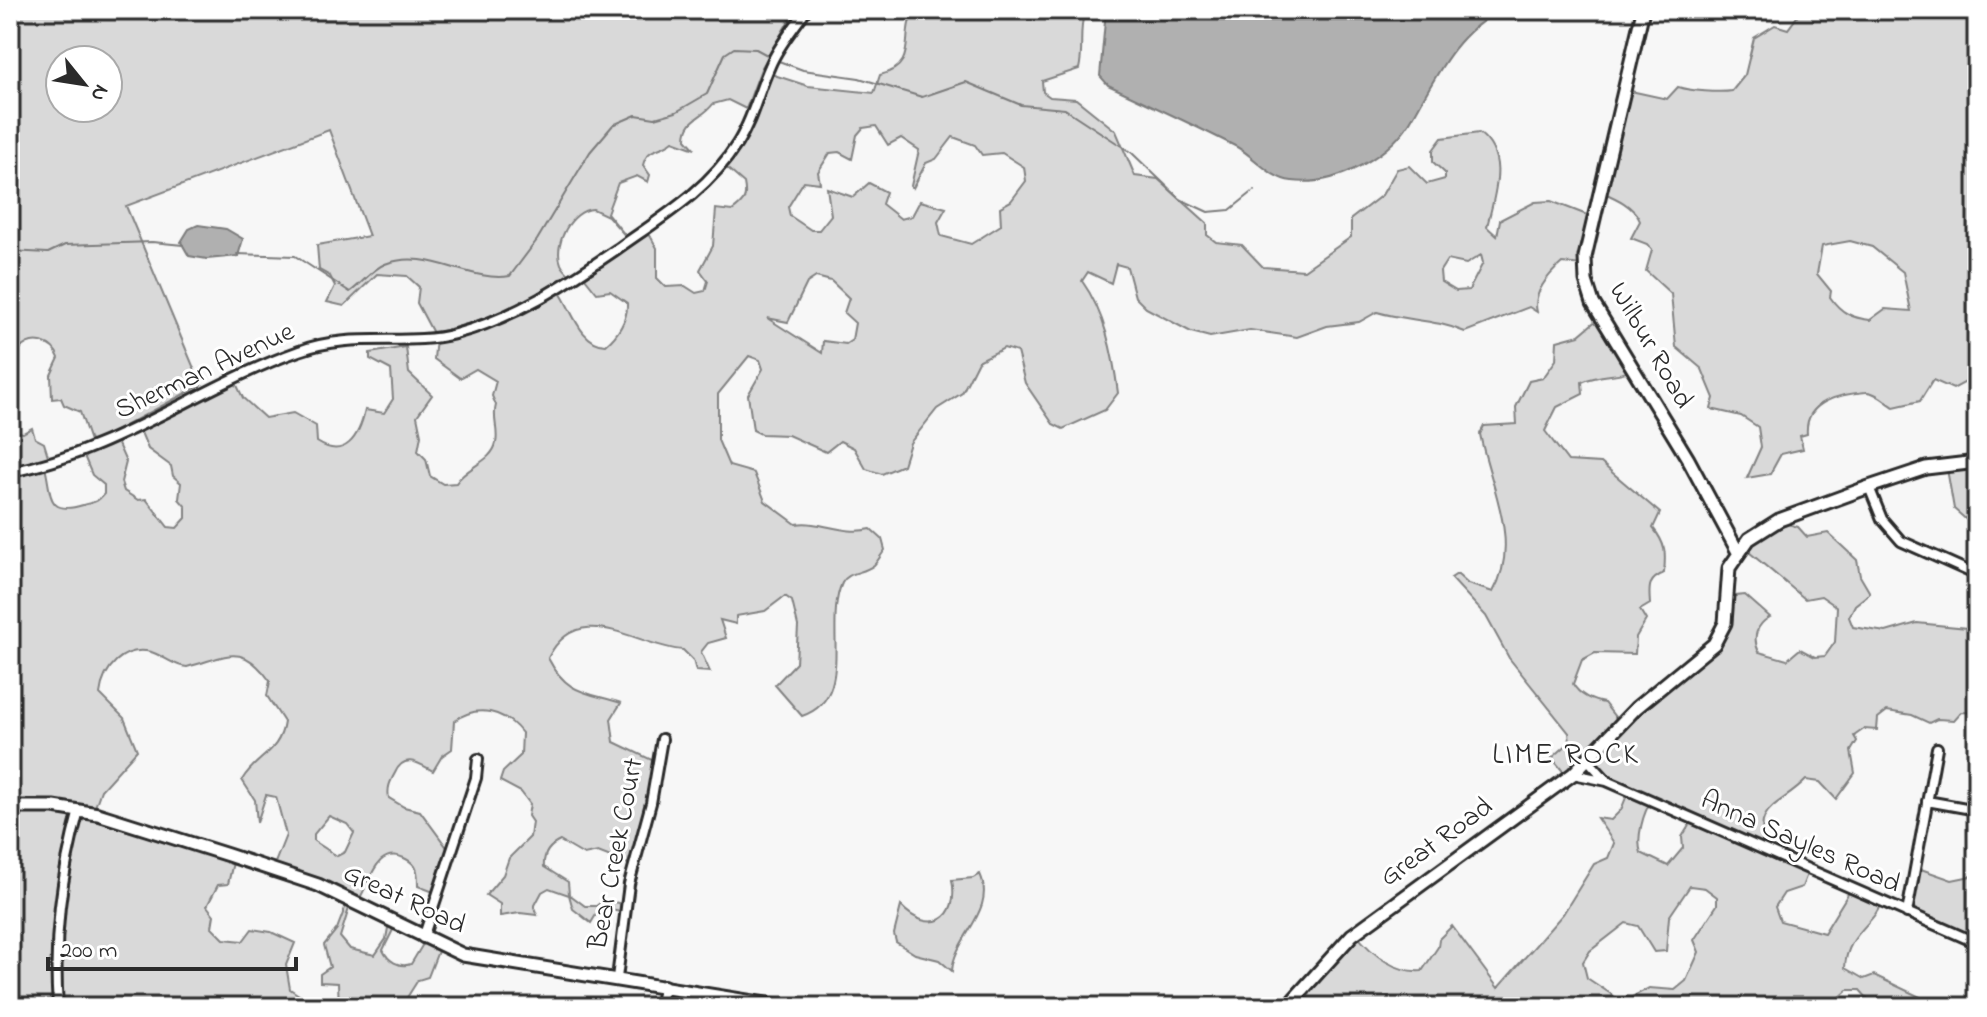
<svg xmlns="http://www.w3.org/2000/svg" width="1987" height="1017" viewBox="0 0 1987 1017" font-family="'Indie Flower',sans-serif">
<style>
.green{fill:#d9d9d9;stroke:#828282;stroke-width:2;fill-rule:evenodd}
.water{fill:#b0b0b0;stroke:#7b7b7b;stroke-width:2}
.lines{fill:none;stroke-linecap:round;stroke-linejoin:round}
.stream{stroke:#7b7b7b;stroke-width:2}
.street-casing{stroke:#2b2b2b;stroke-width:14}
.secondary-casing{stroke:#2b2b2b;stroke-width:17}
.street{stroke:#fff;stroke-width:8}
.secondary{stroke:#fff;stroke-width:11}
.labels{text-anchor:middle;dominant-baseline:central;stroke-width:6;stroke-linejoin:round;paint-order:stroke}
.street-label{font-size:28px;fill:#2b2b2b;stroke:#fff}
.neighbourhood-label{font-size:30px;letter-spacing:2px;fill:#2b2b2b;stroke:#fff}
</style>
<rect width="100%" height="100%" fill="#f7f7f7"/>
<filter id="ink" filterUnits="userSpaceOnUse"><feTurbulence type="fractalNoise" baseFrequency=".0125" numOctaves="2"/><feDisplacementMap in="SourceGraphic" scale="16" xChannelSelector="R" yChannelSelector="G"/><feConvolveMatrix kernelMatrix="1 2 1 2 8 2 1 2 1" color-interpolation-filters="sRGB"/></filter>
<g filter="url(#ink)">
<path class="green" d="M 10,10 L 795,10 L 761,69 L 746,109 L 728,100 L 713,104 C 703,118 686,118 686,139 L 695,149 L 673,141 C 660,152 648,146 643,165 L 650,175 L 648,182 L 637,176 L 618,183 L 607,213 L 629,240 L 608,216 L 593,209 C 571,210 553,244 561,264 C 563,269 570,275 574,279 C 528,302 484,322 433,333 L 417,303 L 419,287 L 407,276 L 377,274 L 344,306 L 327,302 L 335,286 L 330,276 L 319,270 L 317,245 L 369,236 L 329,130 L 126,206 L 201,385 L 91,444 L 80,412 L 64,405 L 61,398 L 52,399 L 51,375 L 59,358 C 53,342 33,335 20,349 C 13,355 12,365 10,373 ZM 60,60 L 108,60 L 108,108 L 60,108 Z
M 915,10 L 1085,10 C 1078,31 1084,48 1079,69 L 1042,81 L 1043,92 L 1050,97 L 1076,99 L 1116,131 L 1135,176 L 1158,179 L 1207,223 L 1207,235 L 1216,242 L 1242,245 L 1263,267 L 1304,270 L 1351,237 L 1351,219 L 1382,195 L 1397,169 L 1409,166 L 1427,184 L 1445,179 L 1445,173 L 1433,162 L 1433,150 L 1442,138 L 1479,133 C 1510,156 1494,195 1487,227 L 1497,236 L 1500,220 L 1535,202 L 1551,201 L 1592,217 L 1583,265 L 1562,263 C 1548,275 1532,294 1537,312 L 1529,307 L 1465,332 C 1435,319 1408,321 1377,312 L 1359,322 L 1327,326 L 1297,337 L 1250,330 L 1210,337 L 1191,332 L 1146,308 L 1135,297 L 1127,267 L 1116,264 L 1111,283 L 1088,272 L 1082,281 C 1105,313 1113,354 1118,393 L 1105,410 L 1063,429 L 1053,424 L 1025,383 L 1017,352 L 1004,348 L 978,361 L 962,393 L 937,409 L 910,443 L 903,465 L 882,474 L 866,469 L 854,448 L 840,441 L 826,452 L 788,435 L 761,434 L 753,430 L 748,395 L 763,369 L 760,360 L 749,356 L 718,394 L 718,440 L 729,466 L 754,473 L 765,501 L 796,524 C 821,520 843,536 871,529 L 882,539 L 885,550 C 881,555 878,561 874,565 C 864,574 848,571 842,583 C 823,624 857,698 802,716 L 775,685 L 796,663 L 798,626 L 792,601 L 785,596 L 765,611 L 736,616 L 736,624 L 720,620 L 726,638 L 708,643 L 701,652 L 710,672 L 696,671 L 693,660 L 683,650 C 639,648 579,596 548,658 C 567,695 587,692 621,703 L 611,719 L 614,742 L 652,760 L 650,803 L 631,865 L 598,852 L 584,855 L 560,841 C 549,846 543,855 544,867 L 568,882 L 569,894 L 585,906 L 596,906 L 604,900 L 623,904 L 621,912 L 600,908 L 591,923 L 573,909 L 569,895 L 549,888 L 542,892 L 534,907 L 537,915 L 520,913 L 500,916 L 500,904 L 486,895 L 503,875 L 509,858 L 530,837 L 532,822 L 528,816 L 530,804 L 521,792 L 500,781 L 503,772 L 521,755 L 522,733 C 504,710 477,704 454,721 L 452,749 L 442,756 L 433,771 C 418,763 404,753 395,773 C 390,782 387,788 389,798 L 404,807 L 420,811 L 448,849 L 436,893 L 418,886 C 418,872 418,865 406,859 C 375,843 370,885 357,903 L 351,902 L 340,937 L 350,949 L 375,955 L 386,939 L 389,922 L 396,924 L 383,950 C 388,961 399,968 411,964 L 426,939 L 440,946 L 428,977 L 418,980 L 401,1007 L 339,1007 L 338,983 L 320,982 L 320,974 L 330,967 L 324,945 L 337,929 L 348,900 L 273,868 L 286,835 L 276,797 L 266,795 L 257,823 L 255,800 L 242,780 C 256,756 280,753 284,722 L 267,696 L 270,681 C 241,641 227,657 187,667 C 173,666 164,656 151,652 C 123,645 103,669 100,694 L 124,718 L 137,750 L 101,790 L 95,807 L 10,800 L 10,476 L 45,467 C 52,495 46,516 83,505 C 93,502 97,503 104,494 L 104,485 L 92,475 L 84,456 L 117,442 L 126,462 L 121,482 L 124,491 L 138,500 L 146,499 L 168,527 L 177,528 L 186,518 L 186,507 L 179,499 L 181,483 L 173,476 L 171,466 L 148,449 L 140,430 L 235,381 L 243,398 L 265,418 L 293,413 L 316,426 L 317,442 C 345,460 359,437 365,410 L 384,413 L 393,399 L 391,370 L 370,359 L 370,353 L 406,347 L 409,373 L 432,395 L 417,416 L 421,435 L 418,451 L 426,459 L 430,476 L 443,484 L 456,483 C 467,466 492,462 496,443 C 499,431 492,418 496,405 L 492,396 L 496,381 L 476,369 L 460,378 L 434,359 L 436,338 L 462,334 L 559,291 C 572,309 580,344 606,345 C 618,335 628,319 627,303 L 610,291 L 597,293 L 585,278 L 647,230 L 657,248 L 657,278 L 666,287 L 685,286 L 696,293 L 705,291 L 708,281 L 700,270 L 713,246 L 716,209 L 732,211 C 745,202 747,198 744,183 L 722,164 L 757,112 L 771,74 L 808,86 L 874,93 L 880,75 C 921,65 898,33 915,10 ZM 876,126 L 888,145 L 901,138 L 919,150 L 911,186 L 913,188 L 926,163 L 936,159 L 953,137 L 975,145 L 982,155 L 1002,153 L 1024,167 L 1026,181 L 1011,201 L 1000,207 L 1001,225 L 971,244 L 941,236 L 938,222 L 946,208 L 920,201 L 912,216 L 901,219 L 882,204 L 886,192 L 869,183 L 853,197 L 827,188 L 831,215 L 819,230 L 811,230 L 790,216 L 788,207 L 804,181 L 820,183 L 818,172 L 830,153 L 839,152 L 852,159 L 857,135 L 863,128 ZM 1481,255 L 1483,263 L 1469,290 L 1456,291 L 1441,282 L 1440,271 L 1447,260 L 1466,264 ZM 816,277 L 831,281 L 849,298 L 844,313 L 855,323 L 852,340 L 846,344 L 823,341 L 822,353 L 767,318 L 788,322 L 807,283 ZM 329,816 L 347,824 L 354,833 L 345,852 L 337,856 L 314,841 L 314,834 Z
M 1802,10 L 1977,10 L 1977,376 L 1953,389 L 1933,380 L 1920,401 L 1894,407 C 1887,403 1875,391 1866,392 C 1842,394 1804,400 1807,434 L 1800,436 L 1803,449 L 1781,454 L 1770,474 L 1747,478 L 1761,447 L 1758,427 L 1741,416 L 1711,409 L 1714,398 L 1702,369 L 1676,347 L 1671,294 L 1646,271 L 1652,250 L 1647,244 L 1631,238 L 1640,221 C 1634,206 1616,198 1602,192 L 1626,90 L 1667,99 L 1678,87 C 1689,91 1721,93 1732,91 L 1745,75 L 1754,38 L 1775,25 L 1788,29 ZM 1850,241 L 1872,247 L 1903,272 L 1911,311 L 1885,309 L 1870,320 C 1852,318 1841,313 1830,297 L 1831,291 L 1817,274 L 1822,246 Z
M 1599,318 L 1634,369 C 1622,377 1601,373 1582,382 L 1583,394 L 1557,407 L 1545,431 L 1568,461 L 1601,463 L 1660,513 L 1653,528 C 1666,544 1666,553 1664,573 C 1647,580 1649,588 1650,604 L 1640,610 L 1646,620 L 1636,637 L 1635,654 L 1595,653 L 1582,660 L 1573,684 C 1579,695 1592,701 1604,703 L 1619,722 L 1705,646 L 1723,621 L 1725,597 L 1745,595 L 1770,617 C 1756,625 1752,638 1759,652 L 1787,660 L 1800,649 L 1815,657 L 1825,656 L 1835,642 L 1837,607 L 1821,596 L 1805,599 L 1743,547 L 1788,524 L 1798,527 L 1807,537 L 1828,533 L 1857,560 L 1860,576 L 1870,593 L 1855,605 L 1849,617 L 1853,627 L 1886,632 L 1917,623 L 1977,629 L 1977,713 L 1961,712 L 1954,720 L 1937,719 L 1929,723 L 1912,715 L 1887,711 L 1878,718 L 1877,730 L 1864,729 L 1854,736 L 1857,741 L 1851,751 L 1855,773 L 1836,799 L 1820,782 L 1806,780 C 1782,806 1750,805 1767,850 L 1809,869 L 1802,887 L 1784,893 L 1775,907 L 1780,921 L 1824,933 L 1851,889 L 1881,901 C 1878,922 1846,933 1845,968 L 1864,979 L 1874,975 L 1920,997 L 1921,1007 L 1869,1007 L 1868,999 L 1860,990 L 1848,990 L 1829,1007 L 1302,1007 L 1310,994 L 1303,988 L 1355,933 C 1371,953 1394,973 1422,971 L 1438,947 L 1439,939 L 1452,926 L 1498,988 L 1563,914 L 1594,864 L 1608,858 L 1614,843 L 1597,818 L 1611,820 L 1621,810 L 1629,790 L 1566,775 L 1552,758 L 1570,742 L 1569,733 L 1509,658 L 1486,616 L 1451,578 L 1457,574 L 1468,584 L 1493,592 C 1522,542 1490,486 1480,434 L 1484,426 L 1517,424 L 1516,407 L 1529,381 L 1543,378 L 1556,360 L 1557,341 L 1579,335 ZM 1652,800 L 1693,819 L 1682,837 L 1683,848 L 1668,866 L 1641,853 C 1636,839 1643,812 1652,800 ZM 1690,886 L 1705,888 L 1717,897 L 1717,905 L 1694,940 L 1699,952 L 1686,981 L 1675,990 L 1649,988 L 1632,997 L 1617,998 L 1587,978 L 1583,962 L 1590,951 L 1626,923 L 1638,926 L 1654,952 L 1666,951 L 1669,917 Z
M 32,428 L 35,438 L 44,443 L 49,459 L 10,467 L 10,430 L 23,433 Z
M 1977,460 L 1977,529 L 1954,509 L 1947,469 Z
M 10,812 L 66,813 L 234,858 L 228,884 L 218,885 L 207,906 L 214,915 L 212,927 L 224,939 L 243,941 L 252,929 L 271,932 L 295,943 L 286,965 L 290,989 L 302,997 L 291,1007 L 10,1007 Z
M 1918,868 L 1952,880 L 1976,875 L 1977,943 L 1903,908 Z
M 980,874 C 997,911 954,937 952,971 L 939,960 L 915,954 L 896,942 L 894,934 L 901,906 C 930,936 960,920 952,880 L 973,878 Z"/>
<path class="water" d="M 1106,10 L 1502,10 C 1458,30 1437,74 1414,115 C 1393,155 1336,187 1292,181 C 1268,178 1255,156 1235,146 C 1194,125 1151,105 1108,85 L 1100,76 Z
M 198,225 L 226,229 L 243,239 L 238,256 L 207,259 L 189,256 L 181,242 L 189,229 Z"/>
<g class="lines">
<path class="stream" d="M 776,60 L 803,70 L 859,78 L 922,97 L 966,82 L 1021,105 L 1065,109 L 1132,153 L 1180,199 L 1208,212 L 1230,210 L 1255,190
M 10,251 L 48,253 L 65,245 L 152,242 L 183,245
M 237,254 L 295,256 L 350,292 C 362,284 372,269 385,264 C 428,247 469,283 510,276 L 537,240 L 590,152 L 613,125 L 636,115 L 655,118 L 676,112 L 707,94 L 725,54 L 734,48 L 756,49 L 769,56"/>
<g class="street-casing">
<path id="street" d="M 10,472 C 114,453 200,386 299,351 C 353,331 407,347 455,334 C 518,317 567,283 620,247 C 664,216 708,190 737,144 C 753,119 758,92 770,66 C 778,46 794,28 806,10
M 1869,487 L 1882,519 L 1901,541 L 1977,575
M 1573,774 L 1607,781 L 1588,760
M 1607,781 L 1977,943
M 1927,801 L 1977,810
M 1907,913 L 1937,748
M 423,938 L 476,778 L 478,759
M 617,978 L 629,884 L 651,803 L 662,739
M 58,1007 C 53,938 61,876 79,810
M 659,1007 L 664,985"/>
</g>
<g class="secondary-casing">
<path id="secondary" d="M 1643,10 L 1585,257 L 1586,281 L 1593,303 L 1688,459 L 1738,552
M 10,807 L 54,807 L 98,814 L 228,855 L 318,885 L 463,955 L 785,1007
M 1287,1007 L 1352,935 L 1573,774 L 1636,708 L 1714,644 L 1725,623 L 1729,568 L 1749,539 L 1779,520 L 1869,487 L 1926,468 L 1977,462"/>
</g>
<use href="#street" class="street"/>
<use href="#secondary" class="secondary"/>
</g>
</g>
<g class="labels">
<g class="street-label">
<text transform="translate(1650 346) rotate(60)">Wilbur Road</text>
<text transform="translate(205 372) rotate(-25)">Sherman Avenue</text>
<text transform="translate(1437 843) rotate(-36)">Great Road</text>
<text transform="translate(1800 843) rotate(24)">Anna Sayles Road</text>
<text transform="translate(617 854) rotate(-79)">Bear Creek Court</text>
<text transform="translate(404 900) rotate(25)">Great Road</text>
</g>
<g class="neighbourhood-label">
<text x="1566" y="756">LIME ROCK</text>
</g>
</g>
<rect width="1987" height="1017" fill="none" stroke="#fff" stroke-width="40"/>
<rect x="20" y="20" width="1947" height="977" fill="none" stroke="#2b2b2b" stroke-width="3" filter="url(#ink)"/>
<g transform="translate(84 84) rotate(120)"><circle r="38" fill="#ffffff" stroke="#aaaaaa" stroke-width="2"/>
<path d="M0-6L14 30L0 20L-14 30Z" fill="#2b2b2b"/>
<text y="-12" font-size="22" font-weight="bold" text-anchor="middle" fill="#2b2b2b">N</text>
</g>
<path d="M48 957v12h248v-12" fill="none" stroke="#2b2b2b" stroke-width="4"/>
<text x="60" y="957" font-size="24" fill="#2b2b2b" stroke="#ffffff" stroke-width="6" paint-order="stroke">200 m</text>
</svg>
